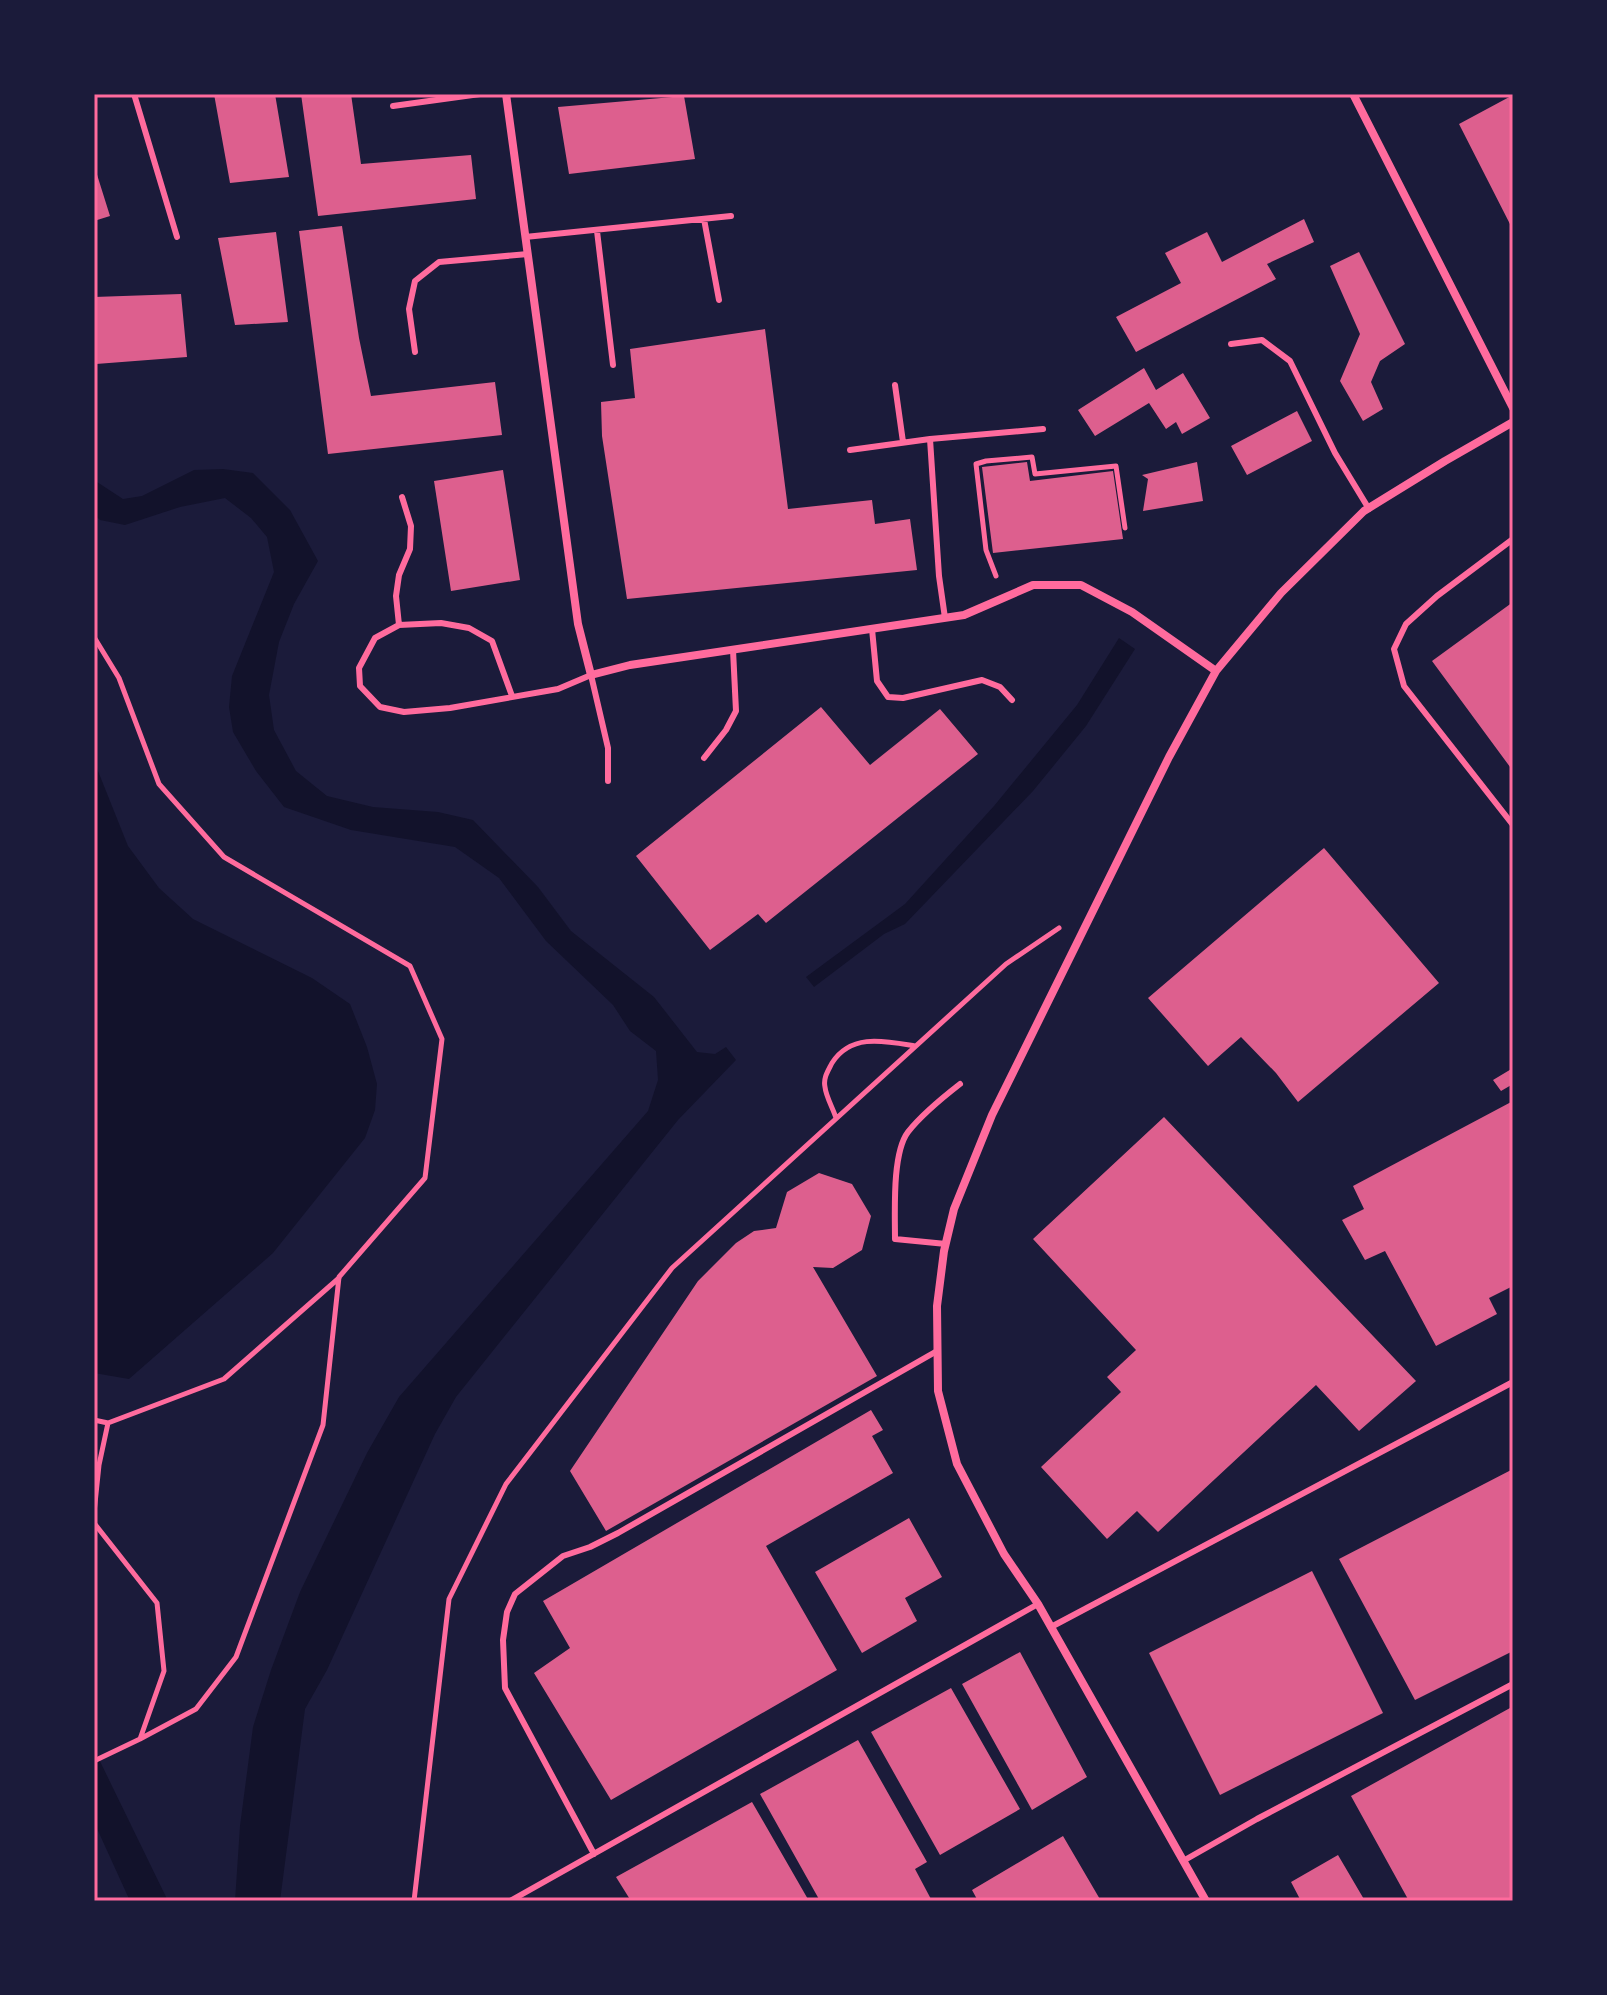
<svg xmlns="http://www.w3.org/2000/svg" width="1607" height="1995" viewBox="0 0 1607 1995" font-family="Rubik,sans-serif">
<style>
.water{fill:#12122b}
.building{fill:#dd5f8e}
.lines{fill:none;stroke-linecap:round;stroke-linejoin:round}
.path{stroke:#ff6b9d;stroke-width:5}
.service{stroke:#ff6b9d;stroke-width:6}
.minor{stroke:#ff6b9d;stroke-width:8}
.neatline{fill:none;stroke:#ff6b9d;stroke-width:3}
</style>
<rect width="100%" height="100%" fill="#1b1b3a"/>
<path class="water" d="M 223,469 L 253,473 L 290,510 L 318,561 L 294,604 L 279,642 L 269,695 L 274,730 L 296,771 L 327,796 L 373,807 L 438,812 L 473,820 L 538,887 L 571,931 L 654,997 L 697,1052 L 715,1054 L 726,1047 L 736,1060 L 678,1120 L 456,1397 L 435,1434 L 327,1670 L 305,1709 L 280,1901 L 235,1901 L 240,1826 L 253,1727 L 271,1670 L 300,1592 L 367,1453 L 399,1397 L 648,1111 L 658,1080 L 656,1051 L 630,1031 L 613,1005 L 546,941 L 499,878 L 455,847 L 351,830 L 284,807 L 256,771 L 233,732 L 229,707 L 232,676 L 274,572 L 267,537 L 251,518 L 225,498 L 180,507 L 125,525 L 100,520 L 94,514 L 94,480 L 123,499 L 142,496 L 194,470 Z
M 1119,638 L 1135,649 L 1086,726 L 1033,791 L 905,924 L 884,934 L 814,987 L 806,977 L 905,904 L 994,806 L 1077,705 Z
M 94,761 L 128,846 L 159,888 L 193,919 L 312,978 L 350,1004 L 367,1047 L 377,1084 L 375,1110 L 365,1138 L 273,1253 L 129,1379 L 94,1373 Z
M 94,1749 L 168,1901 L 130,1901 L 94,1822 Z"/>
<path class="building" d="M 214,94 L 275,94 L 289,177 L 230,183 Z
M 301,94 L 351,94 L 361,164 L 471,155 L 476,199 L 318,216 Z
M 1513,95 L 1513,230 L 1459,124 Z
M 684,96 L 695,159 L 569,174 L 558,107 Z
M 94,165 L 110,216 L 94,221 Z
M 1304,219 L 1314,242 L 1267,264 L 1276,279 L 1136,352 L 1116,317 L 1181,283 L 1165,253 L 1207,232 L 1222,262 Z
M 342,226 L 359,338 L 371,396 L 495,382 L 502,435 L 328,454 L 299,231 Z
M 276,232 L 288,322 L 235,325 L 218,238 Z
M 1359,252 L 1405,344 L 1380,361 L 1371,382 L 1383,409 L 1363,421 L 1340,381 L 1360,334 L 1330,266 Z
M 181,294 L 187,357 L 96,364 L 94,297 Z
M 765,329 L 788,509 L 872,500 L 875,524 L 910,519 L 917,570 L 627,599 L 602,436 L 601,402 L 635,398 L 630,349 Z
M 1144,368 L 1156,390 L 1183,373 L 1210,418 L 1182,434 L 1176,422 L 1166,429 L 1149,403 L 1095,436 L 1078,410 Z
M 1297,411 L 1312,441 L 1247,475 L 1231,446 Z
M 1027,462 L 1030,481 L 1113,471 L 1123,539 L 993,553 L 982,467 Z
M 1197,462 L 1203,501 L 1143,511 L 1148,479 L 1142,475 Z
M 503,470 L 520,580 L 451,591 L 434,481 Z
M 1513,602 L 1513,771 L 1432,661 Z
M 821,707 L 870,765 L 940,709 L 978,754 L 766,923 L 758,914 L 710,950 L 636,856 Z
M 1324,848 L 1439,983 L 1298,1102 L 1276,1073 L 1241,1037 L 1208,1066 L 1148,998 Z
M 1513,1068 L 1513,1084 L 1501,1091 L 1493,1080 Z
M 1513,1101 L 1513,1286 L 1489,1298 L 1497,1314 L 1436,1346 L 1385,1251 L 1365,1260 L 1342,1220 L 1364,1209 L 1353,1186 Z
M 1164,1117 L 1416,1381 L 1359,1431 L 1316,1385 L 1158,1532 L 1137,1511 L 1107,1539 L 1041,1467 L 1121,1392 L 1107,1377 L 1136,1350 L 1033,1239 Z
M 819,1173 L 852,1184 L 871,1216 L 862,1250 L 833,1268 L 813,1267 L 877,1376 L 606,1531 L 570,1471 L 698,1281 L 736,1243 L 754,1231 L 776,1228 L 787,1192 Z
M 871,1410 L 883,1430 L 872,1436 L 893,1473 L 766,1546 L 837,1670 L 611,1800 L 534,1673 L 570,1648 L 543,1601 Z
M 1513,1469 L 1513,1651 L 1415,1700 L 1339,1559 Z
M 909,1518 L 942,1577 L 905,1598 L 917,1621 L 862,1653 L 815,1572 Z
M 1312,1571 L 1383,1713 L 1220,1795 L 1149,1653 Z
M 1020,1652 L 1087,1777 L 1032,1810 L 962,1684 Z
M 951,1688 L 1020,1809 L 940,1855 L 871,1732 Z
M 1510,1708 L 1513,1715 L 1513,1901 L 1409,1901 L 1351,1796 Z
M 858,1740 L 927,1862 L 915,1869 L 932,1901 L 820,1901 L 760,1794 Z
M 752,1802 L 809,1901 L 631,1901 L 616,1877 Z
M 1063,1836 L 1101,1901 L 978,1901 L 972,1890 Z
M 1338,1855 L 1365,1901 L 1301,1901 L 1291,1882 Z"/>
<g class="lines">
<path class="path" d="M 996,576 L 986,550 L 976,464 L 986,461 L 1032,457 L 1035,474 L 1116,466 L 1125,528
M 94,637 L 119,678 L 159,784 L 224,857 L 410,966 L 442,1039 L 425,1178 L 339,1277 L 323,1425 L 236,1657 L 196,1709 L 140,1739
M 836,1118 C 833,1108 826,1097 825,1087 C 823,1078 828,1071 832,1063 C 851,1033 885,1041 915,1046
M 94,1420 L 108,1423 L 224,1379 L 339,1278
M 94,1513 L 99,1465 L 108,1423
M 94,1523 L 157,1603 L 164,1671 L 140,1739 L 94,1761
M 414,1901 L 449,1599 L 506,1484 L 672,1268 L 1006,964 L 1059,928"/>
<path class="service" d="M 134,94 L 177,237
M 393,106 L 480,94
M 704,219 L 719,300
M 597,231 L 613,365
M 525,237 L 731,216
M 1231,344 L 1262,340 L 1290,361 L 1335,453 L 1369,509
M 415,352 L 409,309 L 415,281 L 439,262 L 528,254
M 895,385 L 903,442
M 850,450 L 930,439
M 1513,539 L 1437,596 L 1406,624 L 1394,649 L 1404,686 L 1513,825
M 945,618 L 939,576 L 930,439 L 1043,429
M 399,625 L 396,596 L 399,575 L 410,549 L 411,526 L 402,497
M 872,629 L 877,681 L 888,697 L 903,698 L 982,680 L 1000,687 L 1012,700
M 512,696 L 492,641 L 469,628 L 441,623 L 399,625 L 375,638 L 359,668 L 360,686 L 380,707 L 404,712 L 450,708 L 558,689 L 591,675 L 608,748 L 608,781
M 704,758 L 726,730 L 736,711 L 733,650
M 946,1244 L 895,1239 C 895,1212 892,1153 908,1132 C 922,1114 942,1098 960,1084
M 1051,1627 L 1513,1382
M 594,1854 L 505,1688 L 503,1640 L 507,1612 L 515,1594 L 563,1556 L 590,1547 L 618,1533 L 937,1351
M 1183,1861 L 1257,1819 L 1513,1684
M 510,1901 L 1038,1604"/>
<path class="minor" d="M 506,94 L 578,624 L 591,675 L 630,665 L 964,615 L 1033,585 L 1081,585 L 1132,612 L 1216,671
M 1353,94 L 1513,408
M 1206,1901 L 1038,1604 L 1004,1554 L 957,1464 L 938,1391 L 937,1306 L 944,1251 L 954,1209 L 992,1115 L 1169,757 L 1216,671 L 1281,593 L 1364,511 L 1445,461 L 1513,422"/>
</g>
<rect width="1607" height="1995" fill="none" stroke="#1b1b3a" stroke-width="192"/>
<rect x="96" y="96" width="1415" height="1803" class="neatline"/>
</svg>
